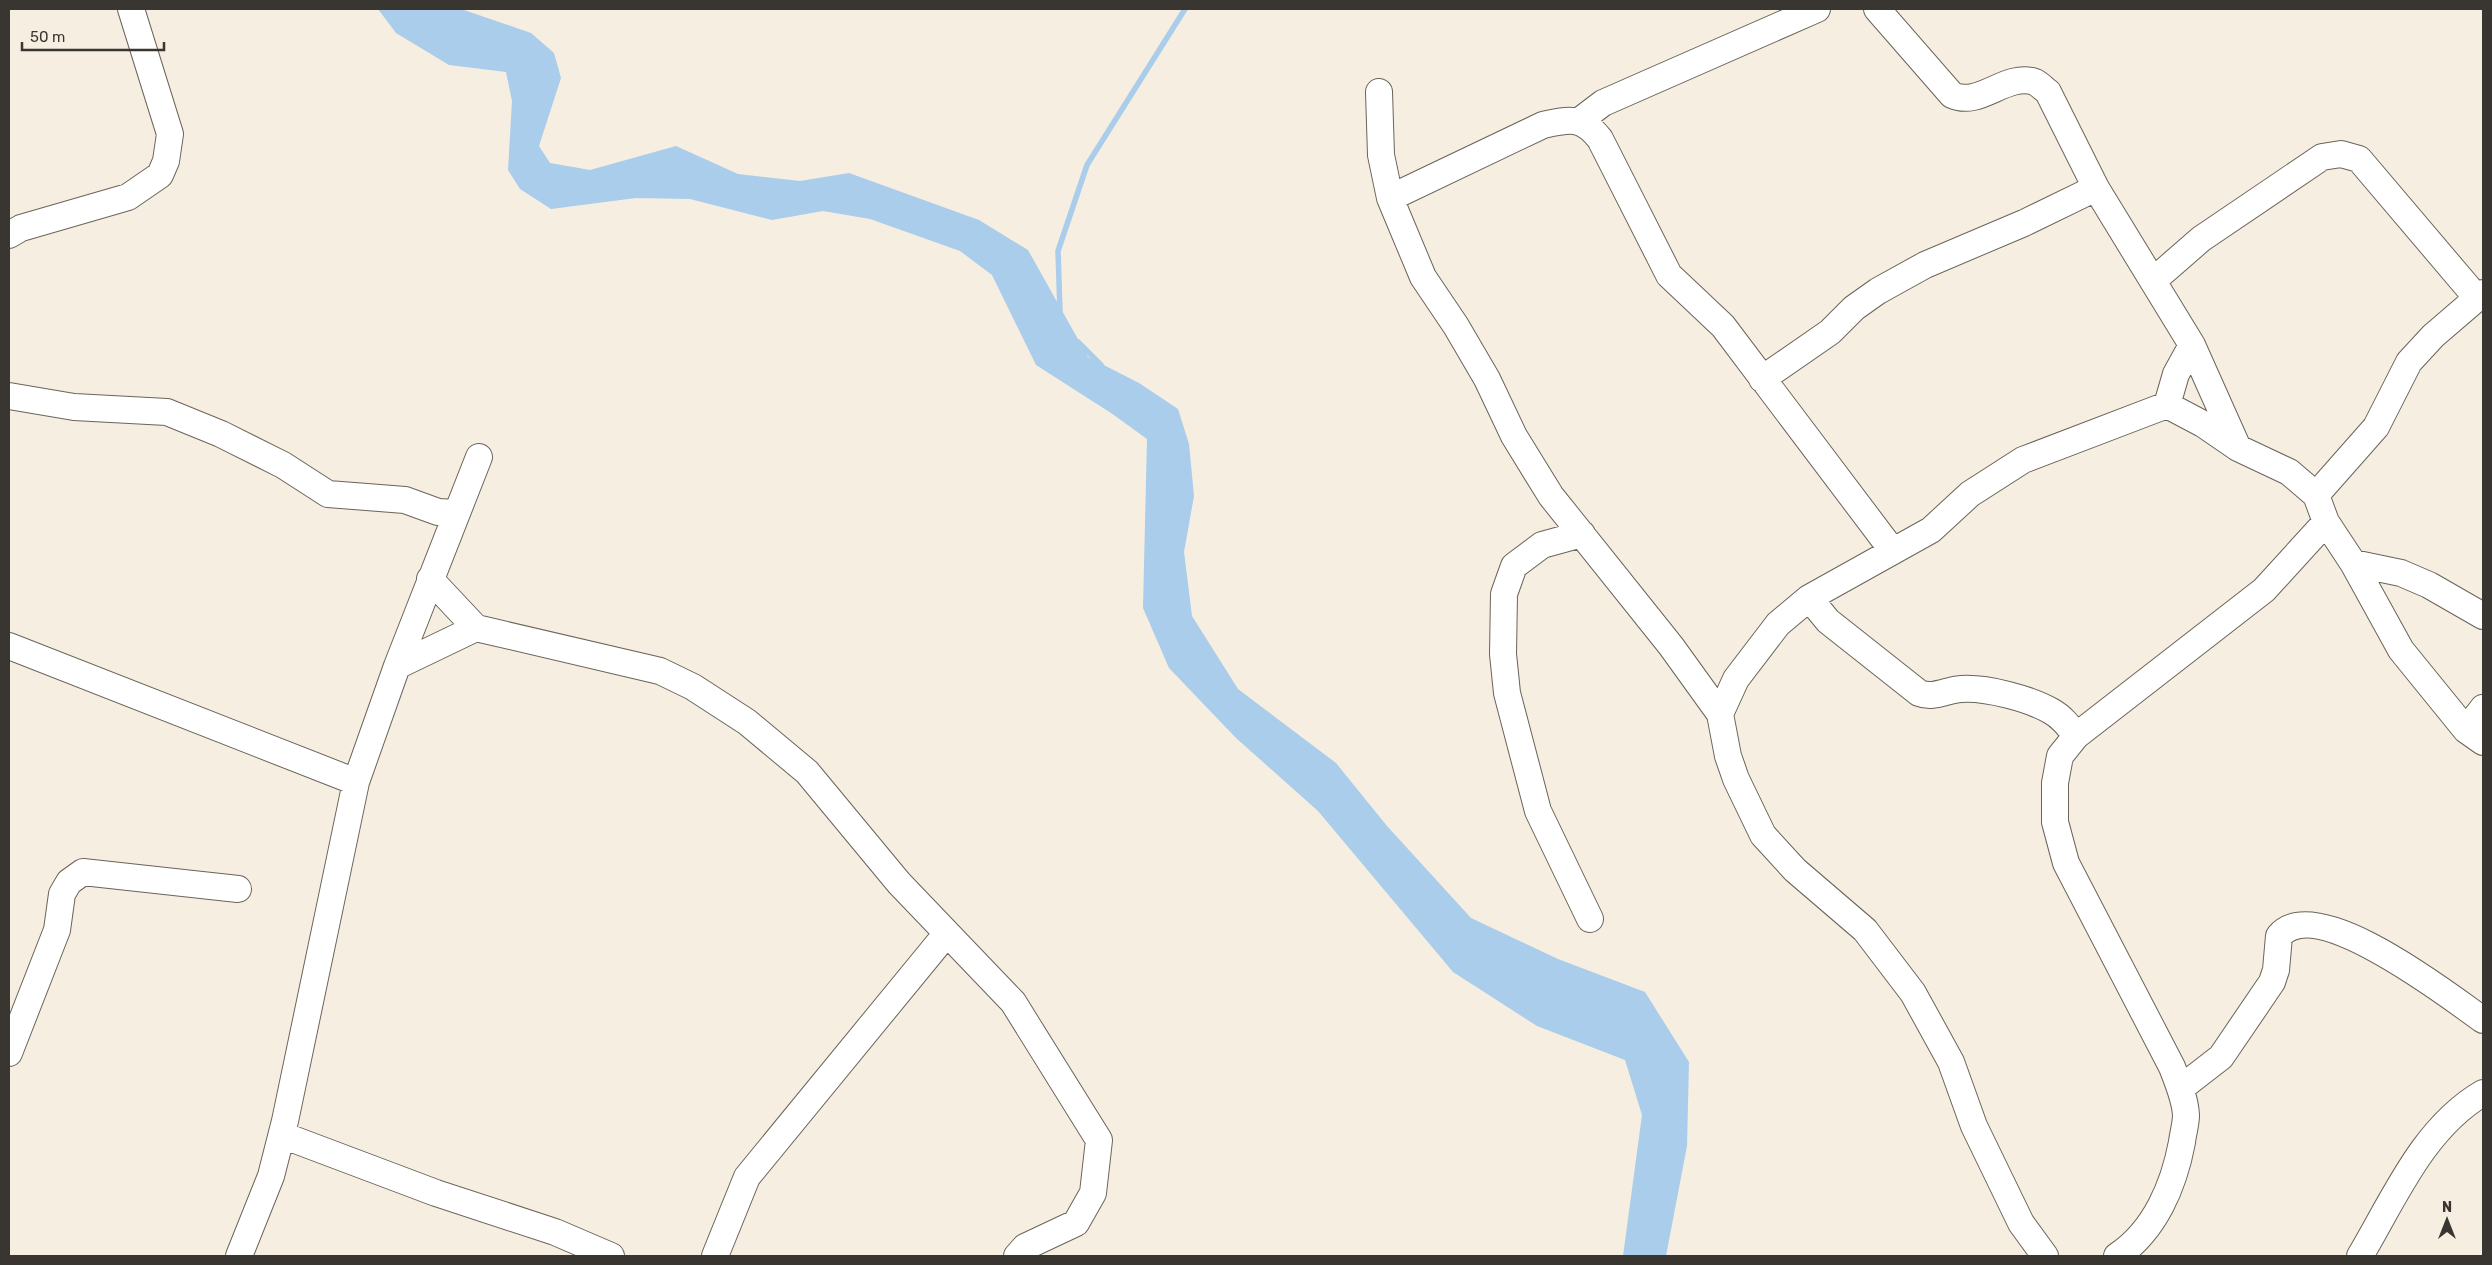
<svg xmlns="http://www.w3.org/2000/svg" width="2492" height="1265" viewBox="0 0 2492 1265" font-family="Rubik,sans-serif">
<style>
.water{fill:#a9cdea}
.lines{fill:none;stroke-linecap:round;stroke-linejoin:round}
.stream{stroke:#a9cdea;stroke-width:5.5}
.minor-casing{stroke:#6a6459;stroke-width:28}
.minor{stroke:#fff;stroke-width:26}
</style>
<rect width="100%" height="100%" fill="#f6eee1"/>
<path class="water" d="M 378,9 L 461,9 L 531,33 L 554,53 L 561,78 L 539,146 L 550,163 L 590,170 L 676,146 L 738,174 L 800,181 L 849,173 L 979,220 L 1028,250 L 1088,357 L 1139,383 L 1178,409 L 1189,444 L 1194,496 L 1184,552 L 1192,616 L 1238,689 L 1336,763 L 1387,826 L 1471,918 L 1558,959 L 1645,992 L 1689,1062 L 1687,1146 L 1666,1256 L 1623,1256 L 1642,1115 L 1625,1060 L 1537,1026 L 1453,972 L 1318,811 L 1236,738 L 1169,668 L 1143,608 L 1147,439 L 1111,413 L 1036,365 L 992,275 L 960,251 L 870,219 L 823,211 L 772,220 L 690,199 L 636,198 L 551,209 L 520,189 L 508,170 L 512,101 L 506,72 L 449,65 L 396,33 Z"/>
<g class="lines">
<path class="stream" d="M 1060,312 L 1058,251 L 1087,165 L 1185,9
M 1078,342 L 1101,365"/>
<g class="minor-casing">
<path id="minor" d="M 1877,9 L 1952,95 C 1980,108 2006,72 2035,82 C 2039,84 2044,89 2048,92 L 2096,188 L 2192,345 L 2238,448
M 1379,92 L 1381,155 L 1390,198 L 1423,277 L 1456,326 L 1487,379 L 1514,436 L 1551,496 L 1671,646 L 1720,714
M 1578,122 L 1603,103 L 1817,9
M 1390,198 L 1543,125 C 1570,119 1582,116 1600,139 L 1669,275 L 1723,326 L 1892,550
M 9,235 L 21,228 L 128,197 L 160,175 L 166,161 L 170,134 L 131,9
M 2154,280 L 2201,239 L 2322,157 L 2341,154 L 2359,159 L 2477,298
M 1762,379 L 1830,332 L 1854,308 L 1878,291 L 1925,265 L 2024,223 L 2096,188
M 9,396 L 74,407 L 167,412 L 221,434 L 283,465 L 328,494 L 405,500 L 438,512 L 456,513
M 2167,405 L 2176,374 L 2192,345
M 2316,495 L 2376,427 L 2409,362 L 2433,336 L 2483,293
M 1582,534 L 1542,545 L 1514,566 L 1504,594 L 1503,654 L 1507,693 L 1538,811 L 1590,919
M 2353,563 L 2401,573 L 2429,585 L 2483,616
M 430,579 L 476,628 L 660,671 L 693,687 L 747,722 L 807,772 L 899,883 L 1013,1002 L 1099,1140 L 1093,1193 L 1076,1223 L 1025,1247 L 1017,1256
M 1809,598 L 1828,621 L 1919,693 C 1934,699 1946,690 1961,689 C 1986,687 2030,699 2051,711 C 2062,717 2069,726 2076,736
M 9,646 L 356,782
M 397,666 L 476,628
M 2466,730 L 2483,708
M 9,1053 L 57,930 L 62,894 L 69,882 L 83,872 L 238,889
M 2181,1088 L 2221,1057 L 2272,982 L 2276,970 L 2279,936 C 2316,892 2449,996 2483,1020
M 282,1135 L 436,1193 L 555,1232 L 611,1256
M 239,1256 L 271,1176 L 285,1121 L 356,782 L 397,666 L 479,457
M 715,1256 L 747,1177 L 947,933
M 2045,1256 L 2021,1223 L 1974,1126 L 1951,1062 L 1913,993 L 1865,930 L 1795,870 L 1763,835 L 1736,779 L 1728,756 L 1720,714 L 1736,679 L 1778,624 L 1809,598 L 1931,530 L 1970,494 L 2023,460 L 2167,405 L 2203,424 L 2238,448 L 2289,472 L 2316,495 L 2326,522 L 2353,563 L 2401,650 L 2466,730 L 2483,742
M 2117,1256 C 2155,1231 2174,1185 2182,1142 C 2183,1133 2186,1124 2186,1115 C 2185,1098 2178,1083 2172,1067 L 2066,863 L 2055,822 L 2055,783 L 2060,756 L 2076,736 L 2264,590 L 2326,522
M 2360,1256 C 2394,1199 2423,1128 2483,1093"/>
</g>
<use href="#minor" class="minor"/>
</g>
<rect width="2492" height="1265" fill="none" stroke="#393631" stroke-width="20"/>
<g transform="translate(2447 1220)" stroke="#f6eee1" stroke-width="4" paint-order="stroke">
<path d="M0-4L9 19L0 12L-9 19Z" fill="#393631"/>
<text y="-8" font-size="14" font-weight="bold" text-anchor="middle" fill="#393631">N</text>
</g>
<path d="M22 42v8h142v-8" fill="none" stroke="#393631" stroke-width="2.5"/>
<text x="30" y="42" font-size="15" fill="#393631" stroke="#f6eee1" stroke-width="4" paint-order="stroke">50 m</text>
</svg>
